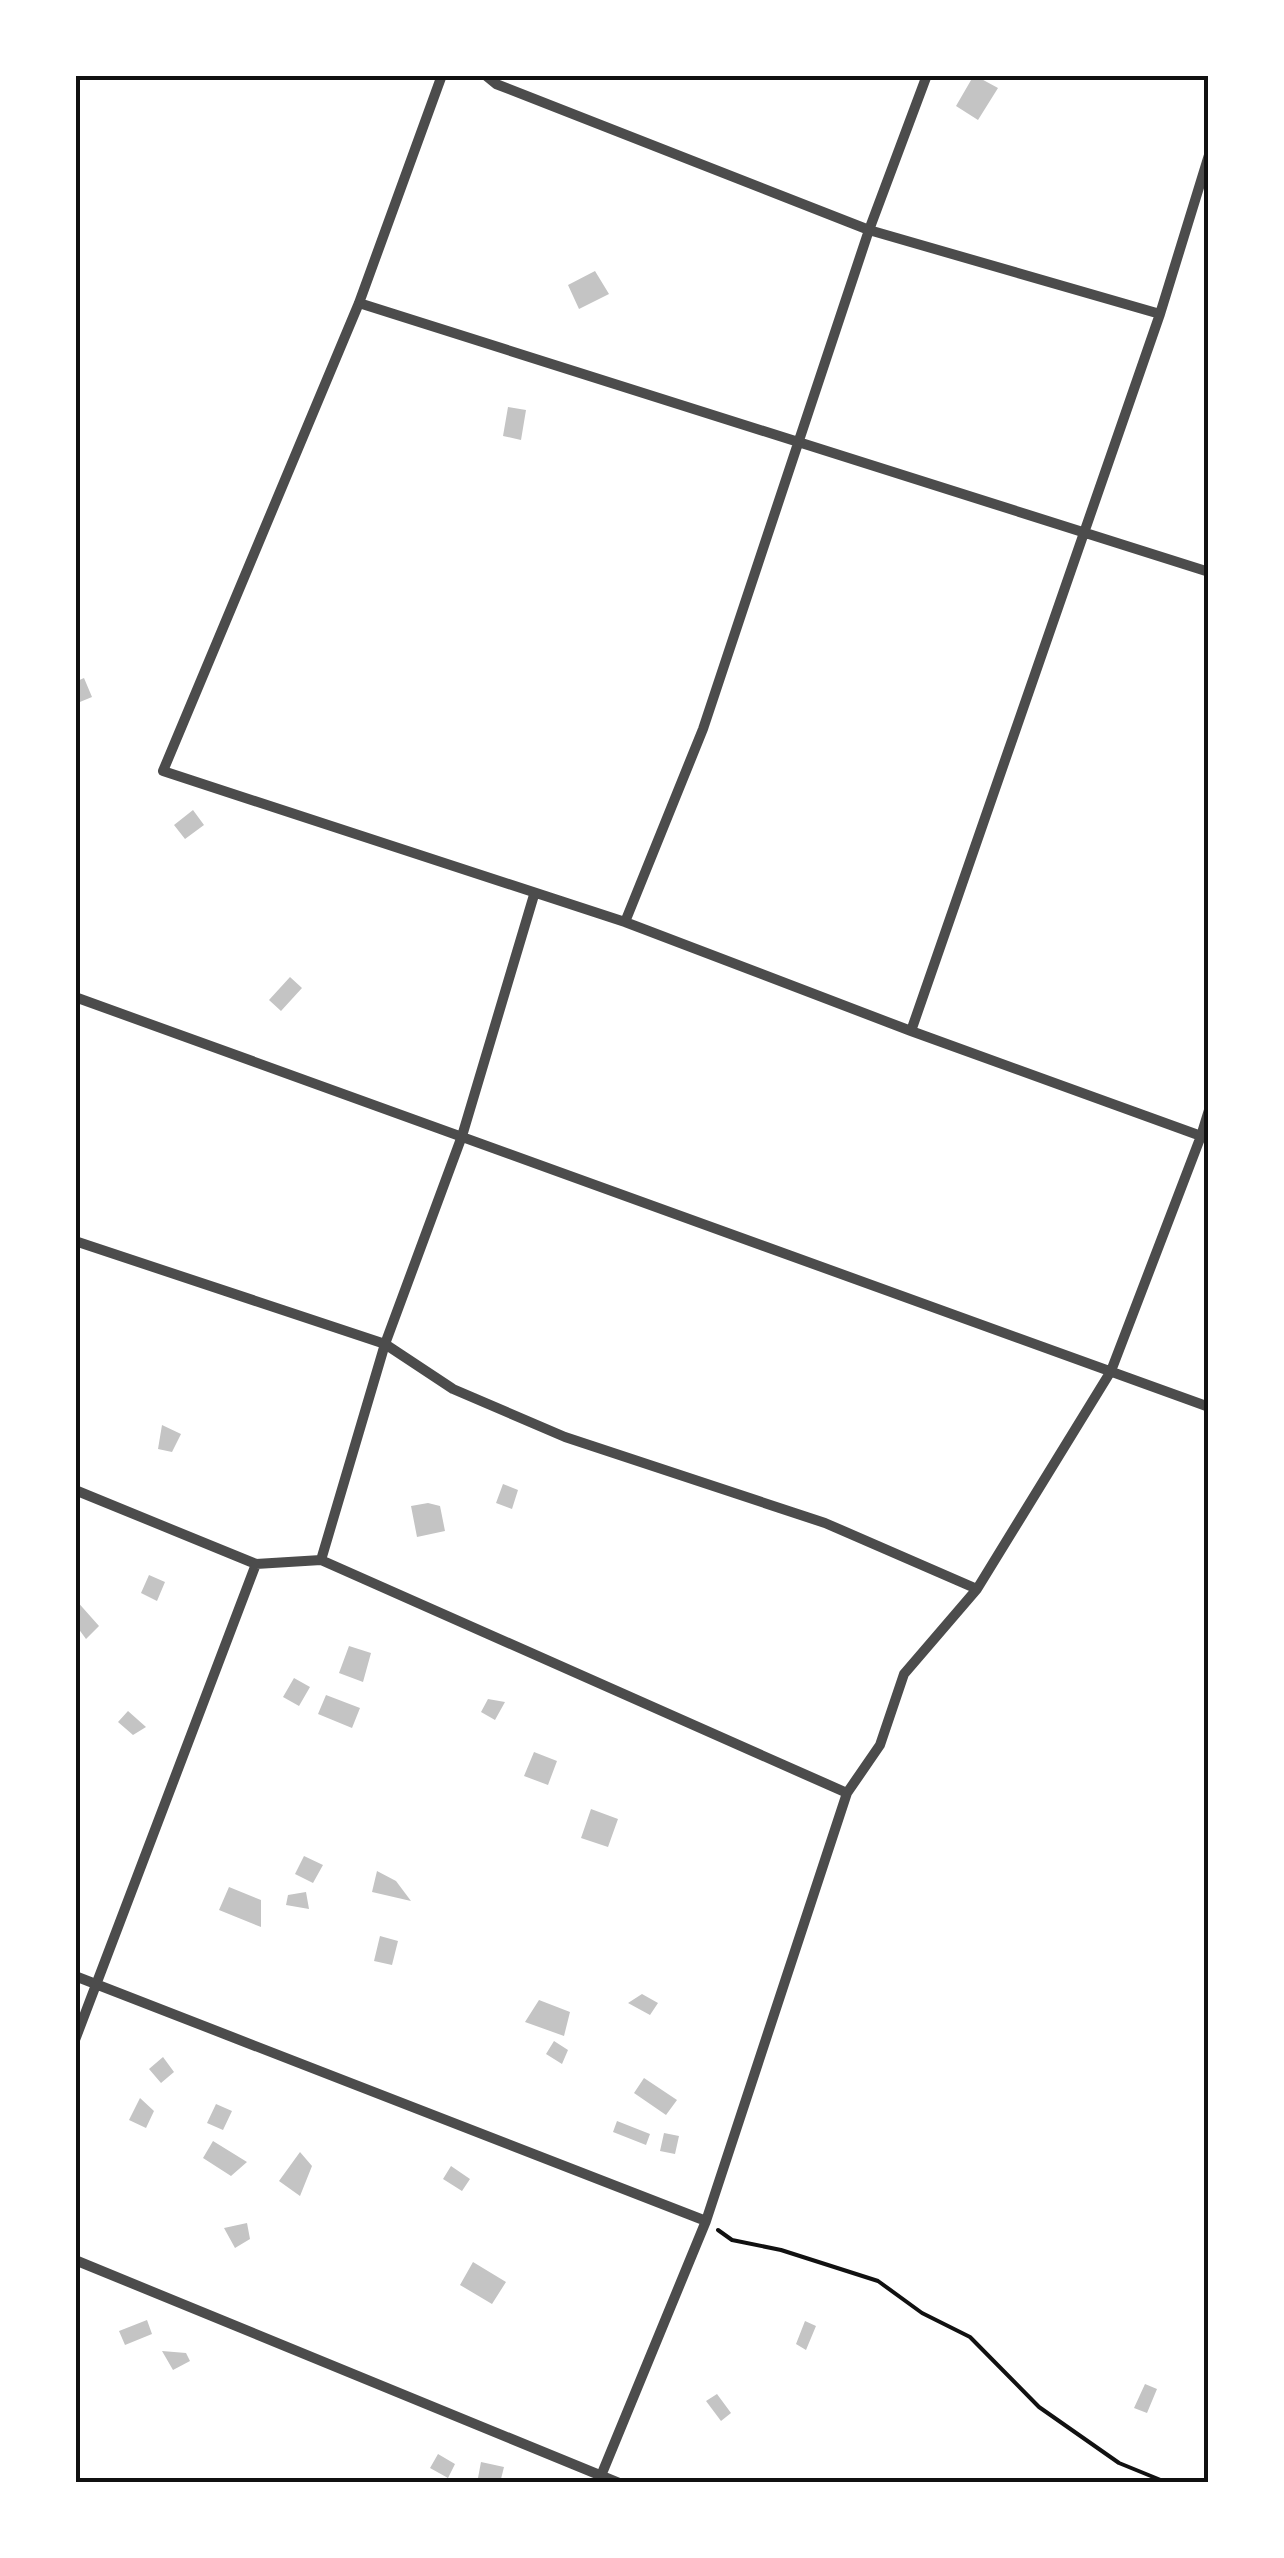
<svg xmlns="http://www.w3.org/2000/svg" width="1284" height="2558" viewBox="0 0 1284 2558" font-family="'Open Sans',sans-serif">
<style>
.building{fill:#c4c4c4}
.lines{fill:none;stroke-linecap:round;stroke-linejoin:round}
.path{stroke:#111;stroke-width:4}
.minor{stroke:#4c4c4c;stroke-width:10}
.neatline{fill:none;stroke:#111;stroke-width:4}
</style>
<rect width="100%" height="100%" fill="#fff"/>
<path class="building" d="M 974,75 L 998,88 L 978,120 L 956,106 Z
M 595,271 L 609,294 L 579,309 L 568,285 Z
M 508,407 L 526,410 L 521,440 L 503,436 Z
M 84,678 L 92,697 L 75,704 L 75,682 Z
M 193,810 L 204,825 L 185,839 L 174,825 Z
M 290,977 L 302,988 L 281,1011 L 269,1000 Z
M 162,1425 L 181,1434 L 172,1452 L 158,1449 Z
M 503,1484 L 518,1490 L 512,1509 L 496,1503 Z
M 428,1503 L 440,1506 L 445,1531 L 417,1537 L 411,1506 Z
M 149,1575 L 165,1582 L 157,1601 L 141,1593 Z
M 75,1599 L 99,1626 L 86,1639 L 75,1624 Z
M 349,1646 L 371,1653 L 363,1682 L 339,1673 Z
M 294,1678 L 310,1687 L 299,1706 L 283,1697 Z
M 326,1695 L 360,1708 L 352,1728 L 318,1714 Z
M 488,1699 L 505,1702 L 495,1720 L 481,1712 Z
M 128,1711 L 146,1727 L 133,1735 L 118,1722 Z
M 534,1752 L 557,1761 L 548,1785 L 524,1776 Z
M 591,1809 L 618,1819 L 608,1847 L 581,1838 Z
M 304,1856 L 323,1865 L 313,1883 L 295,1874 Z
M 377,1871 L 396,1881 L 411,1901 L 372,1892 Z
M 229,1887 L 261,1900 L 261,1927 L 219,1910 Z
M 306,1892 L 309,1909 L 286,1905 L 288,1895 Z
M 380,1936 L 398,1941 L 392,1965 L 374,1961 Z
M 642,1994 L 658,2003 L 650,2015 L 628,2003 Z
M 539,2000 L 570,2012 L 564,2036 L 525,2022 Z
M 554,2041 L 568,2050 L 562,2064 L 546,2054 Z
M 163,2057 L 174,2072 L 161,2083 L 149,2069 Z
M 644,2078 L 677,2100 L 666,2115 L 634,2093 Z
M 140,2098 L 154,2111 L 146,2128 L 129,2120 Z
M 216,2104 L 232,2111 L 223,2130 L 207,2123 Z
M 617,2121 L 650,2134 L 646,2145 L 613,2132 Z
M 664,2133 L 679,2136 L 675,2154 L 660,2151 Z
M 213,2141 L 247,2162 L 231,2176 L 203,2158 Z
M 300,2152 L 312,2166 L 300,2196 L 279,2181 Z
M 451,2166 L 470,2179 L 462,2191 L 443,2179 Z
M 247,2223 L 250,2239 L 235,2248 L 224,2228 Z
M 473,2262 L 506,2282 L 492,2304 L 460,2285 Z
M 147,2320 L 152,2334 L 125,2345 L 119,2331 Z
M 805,2321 L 816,2326 L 806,2350 L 796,2344 Z
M 162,2351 L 186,2353 L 190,2361 L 173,2370 Z
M 1145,2384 L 1157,2389 L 1147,2413 L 1134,2408 Z
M 717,2394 L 731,2413 L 721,2421 L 706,2401 Z
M 438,2454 L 455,2464 L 448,2478 L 430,2468 Z
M 481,2462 L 504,2467 L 500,2483 L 478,2478 Z"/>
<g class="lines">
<path class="path" d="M 718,2230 L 732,2240 L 781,2250 L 878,2281 L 922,2313 L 970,2337 L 1039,2407 L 1119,2463 L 1168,2483"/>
<path class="minor" d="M 442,75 L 359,303 L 163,771 L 625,922 L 911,1031 L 1201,1136 L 1111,1371 L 977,1589 L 904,1674 L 880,1745 L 847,1793 L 706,2221 L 598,2483
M 485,75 L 496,84 L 869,230 L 1160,314
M 359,303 L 1209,572
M 625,922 L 703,729 L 869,230 L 927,75
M 75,997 L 1209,1407
M 911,1031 L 1160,314 L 1209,155
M 1209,1110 L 1201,1136 L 1209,1139
M 75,1241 L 385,1344 L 453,1389 L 565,1437 L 825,1523 L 977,1589
M 75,1490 L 256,1564 L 321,1560 L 847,1793
M 321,1560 L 385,1344 L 462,1136 L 534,895
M 75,1976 L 706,2221
M 75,2040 L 256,1564
M 75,2260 L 619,2483"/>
</g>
<rect width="1284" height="2558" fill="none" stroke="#ffffff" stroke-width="155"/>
<rect x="78" y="78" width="1128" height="2402" class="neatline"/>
</svg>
